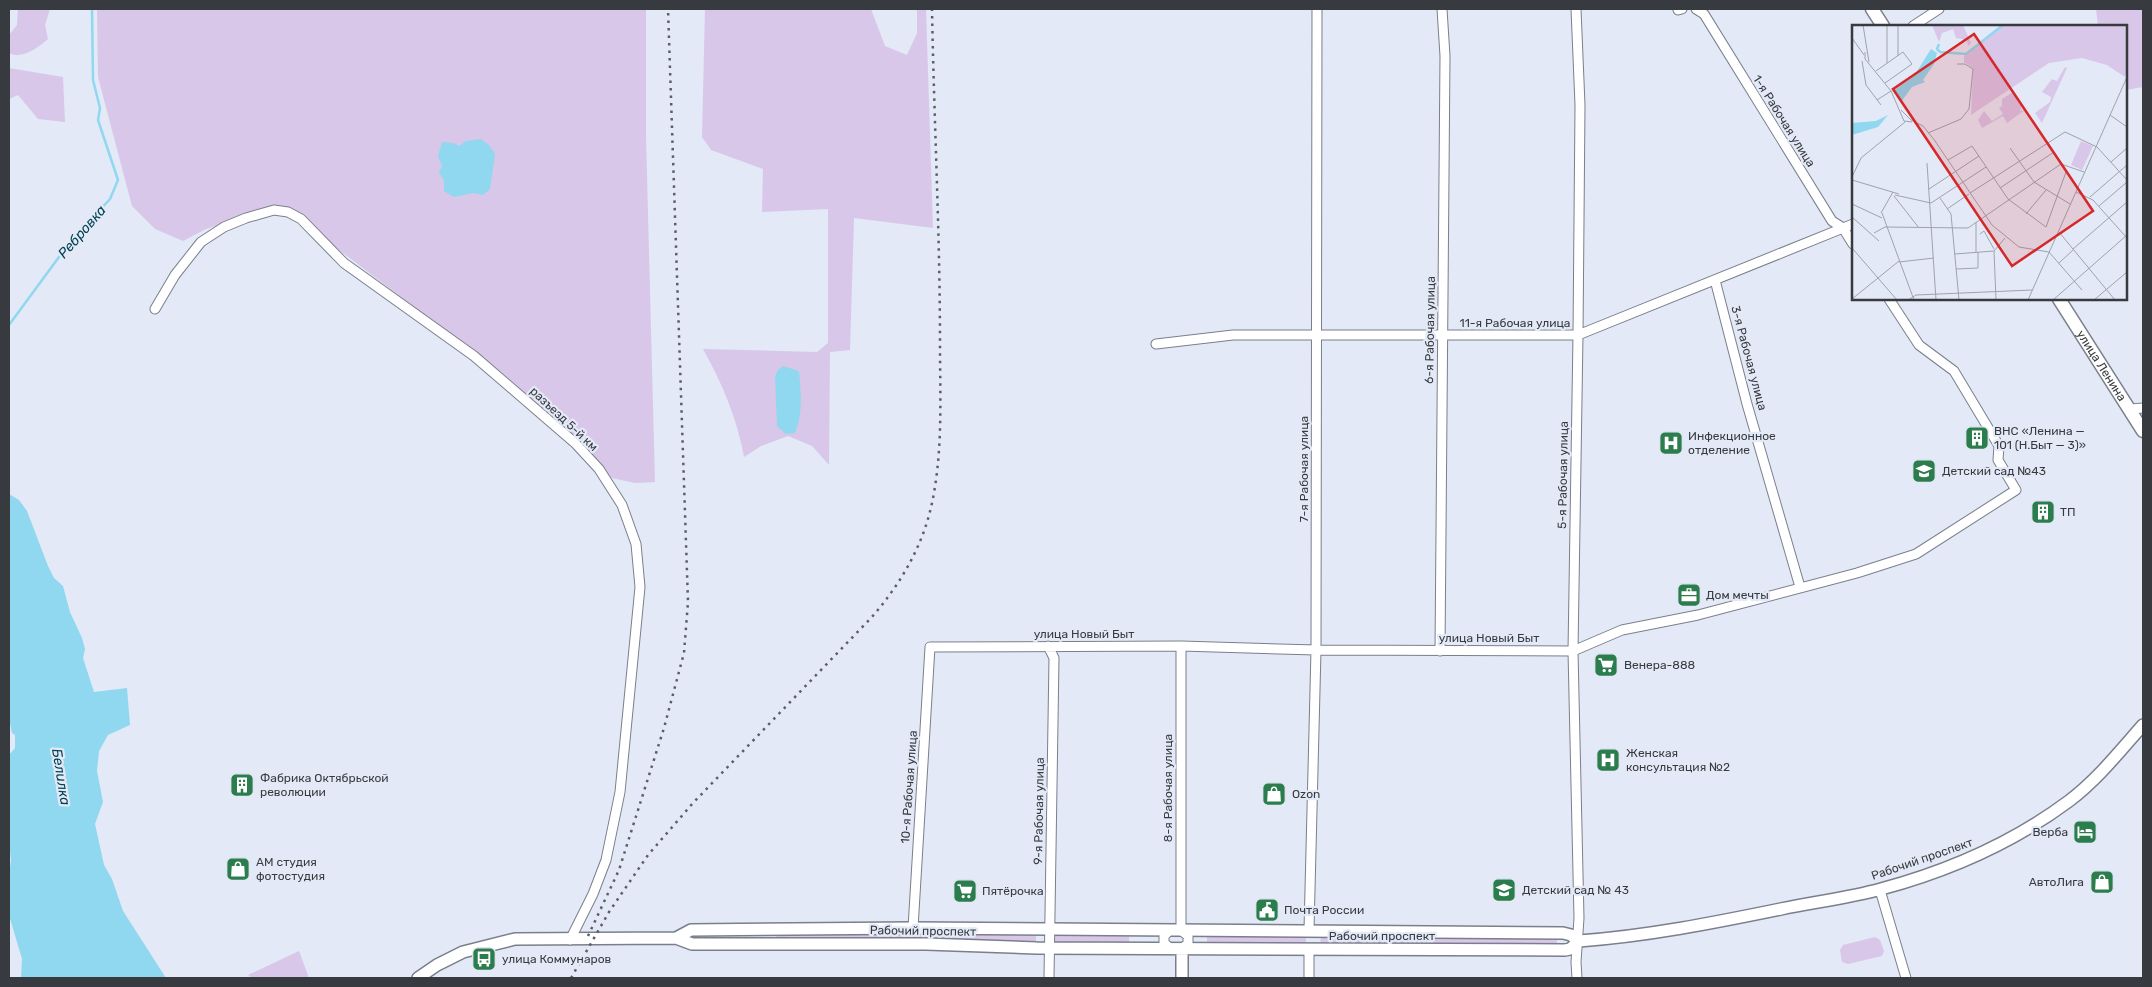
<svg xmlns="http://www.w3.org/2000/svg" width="2152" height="987" viewBox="0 0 2152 987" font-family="Rubik,sans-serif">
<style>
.green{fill:#d8c7e9}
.water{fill:#8fd8ef}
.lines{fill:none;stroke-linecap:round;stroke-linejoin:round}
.stream{stroke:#8fd8ef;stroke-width:2.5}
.minor-casing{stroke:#7a7f8b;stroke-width:11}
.tertiary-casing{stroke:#7a7f8b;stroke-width:14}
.secondary-casing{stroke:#7a7f8b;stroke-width:15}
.minor{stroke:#fff;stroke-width:9}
.tertiary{stroke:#fff;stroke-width:11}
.secondary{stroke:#fff;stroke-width:12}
.rail{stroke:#5b5f65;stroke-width:2.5;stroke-dasharray:2.5 5;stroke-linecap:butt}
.labels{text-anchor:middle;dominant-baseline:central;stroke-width:4.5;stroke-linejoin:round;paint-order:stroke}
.street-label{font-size:12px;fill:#373a3f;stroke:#e3e9f6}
.poi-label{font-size:12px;fill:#373a3f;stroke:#e3e9f6;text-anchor:start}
.water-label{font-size:14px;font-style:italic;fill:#004353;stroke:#e3e9f6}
.inset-river{fill:none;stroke:#8fd8ef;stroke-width:2.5}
.inset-road{fill:none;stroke:#9ea3ad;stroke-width:1}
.view{fill:#d62828;fill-opacity:0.15;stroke:#d62828;stroke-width:2.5}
.inset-edge{fill:none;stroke:#373a3f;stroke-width:2.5}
</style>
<rect width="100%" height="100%" fill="#e3e9f6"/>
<path class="green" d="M 18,9 L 50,9 L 45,25 L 48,39 C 39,47 22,60 9,53 L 9,35 L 17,25 Z
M 97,9 L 646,9 L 646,137 L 655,482 L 635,483 L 612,478 L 514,383 L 280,205 L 206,229 L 183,241 L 155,229 L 132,206 L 98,77 Z
M 705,9 L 871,9 L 885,46 L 907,55 L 917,33 L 917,9 L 926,9 L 933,228 L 854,218 L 850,350 L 830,352 L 829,465 L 812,446 L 788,436 L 761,446 L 744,457 C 737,418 722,383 703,349 L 817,352 L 828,343 L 828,209 L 762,212 L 763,169 L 711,150 L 702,137 Z
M 2096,9 L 2143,9 L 2143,87 L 2126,90 L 2126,26 L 2098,26 Z
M 9,68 L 63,77 L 65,122 L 38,119 L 18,95 L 9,99 Z
M 776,934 L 1036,935 L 1036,943 L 776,939 Z
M 1054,935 L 1129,936 L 1129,943 L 1054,942 Z
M 1207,937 L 1306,937 L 1306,943 L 1207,943 Z
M 1321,937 L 1557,939 L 1557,946 L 1320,944 Z
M 1875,937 L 1880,940 L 1884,951 L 1882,956 L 1848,964 L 1842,962 L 1840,950 L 1843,945 Z
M 299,951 L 309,978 L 252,978 L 248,975 Z"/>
<path class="water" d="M 481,139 L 490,146 L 495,154 L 490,189 L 483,195 L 473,193 L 454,197 L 444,191 L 444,181 L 439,172 L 442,166 L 438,156 L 442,142 L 453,143 L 459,146 L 466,141 Z
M 783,366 L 799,371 C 801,391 803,415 795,433 L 786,434 L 777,426 L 775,376 L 778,370 Z
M 9,494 L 19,500 L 27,511 L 48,566 L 54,578 L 63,586 L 70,612 L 82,638 L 85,649 L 83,658 L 94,692 L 127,688 L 130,725 L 108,735 L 99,751 L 97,771 L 103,802 L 95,824 L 104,865 L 112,879 L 123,911 L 166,978 L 21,978 L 22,959 L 9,915 L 9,874 L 11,861 L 9,840 L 9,755 L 15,748 L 15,735 L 12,733 L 9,718 Z"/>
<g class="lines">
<path class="stream" d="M 9,325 L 70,242 L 110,199 L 118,180 L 98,120 L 100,108 L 93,80 L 92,9"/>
<g class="minor-casing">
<path id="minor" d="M 1576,9 L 1580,105 L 1578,335 L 1573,651 L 1579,918 L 1576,962 L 1577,978
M 1696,9 L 1704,14 L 1832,221 L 1843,228 L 1853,244
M 1678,10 L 1682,9
M 1913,26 L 1939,9
M 1715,280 L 1747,404 L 1800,587
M 155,309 L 175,275 L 201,242 L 224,227 L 246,218 L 274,210 L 288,212 L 301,219 L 344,263 L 474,356 L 575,443 L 599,469 L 622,505 L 636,544 L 640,587 L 620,792 L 606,860 L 593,894 L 570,940
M 1156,344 L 1233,335 L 1578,335 L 1853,224
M 2130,409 L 2143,408
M 1048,646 L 1054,658 L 1049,978
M 1181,646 L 1181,930 L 1188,936 L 1188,943 L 1182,949
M 1440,651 L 1445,56 L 1442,9
M 1880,890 L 1906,978
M 913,928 L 930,647 L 1181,646 L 1316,650 L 1573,651 L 1622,630 L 1698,615 L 1857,573 L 1916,554 L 2016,490 L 1998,460 L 1999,446 L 1954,371 L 1919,345 L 1889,299
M 1170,930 L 1164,936 L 1164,943 L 1171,949
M 1309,930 L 1316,650 L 1317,9
M 1309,949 L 1309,978"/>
</g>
<g class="tertiary-casing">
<path id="tertiary" d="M 676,938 L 691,930 L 913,928 L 1563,933 L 1571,935 L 1579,941
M 418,978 L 437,965 L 463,952 L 515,939 L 676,938 L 692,944 L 926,944 L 1037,948 L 1565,950 L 1570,949 L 1579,941 C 1647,936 1713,923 1781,909 C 1814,902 1849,898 1881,889 C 1948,871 2014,842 2069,801 C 2097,780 2120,751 2143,725
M 1182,978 L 1182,949"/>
</g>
<g class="secondary-casing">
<g id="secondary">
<path d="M 1872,9 L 1883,26"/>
<path id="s1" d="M 2059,299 L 2143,431"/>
</g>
</g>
<use href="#minor" class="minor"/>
<use href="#tertiary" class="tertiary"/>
<use href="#secondary" class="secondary"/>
<path class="rail" d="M 588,936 L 619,870 L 664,728 L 684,653 L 688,602 L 668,9
M 571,978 L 609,912 L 648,855 L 693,803 L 871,618 C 900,585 923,546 932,503 C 943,451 940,397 940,345 C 940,233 934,121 932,9"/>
</g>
<defs>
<g id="building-square" transform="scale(1.25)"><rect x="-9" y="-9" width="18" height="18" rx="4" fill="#2c7d4e" stroke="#e3e9f6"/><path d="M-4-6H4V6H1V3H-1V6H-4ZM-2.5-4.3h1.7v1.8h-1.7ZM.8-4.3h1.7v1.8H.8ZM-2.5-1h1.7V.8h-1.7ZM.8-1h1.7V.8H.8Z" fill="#fff"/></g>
<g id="hospital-square" transform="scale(1.25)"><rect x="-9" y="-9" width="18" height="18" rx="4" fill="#2c7d4e" stroke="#e3e9f6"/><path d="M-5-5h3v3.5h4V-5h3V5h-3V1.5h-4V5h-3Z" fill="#fff"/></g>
<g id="school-square" transform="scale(1.25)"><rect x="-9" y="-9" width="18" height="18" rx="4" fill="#2c7d4e" stroke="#e3e9f6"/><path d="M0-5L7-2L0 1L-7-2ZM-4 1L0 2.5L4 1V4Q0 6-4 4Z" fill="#fff"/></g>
<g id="office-square" transform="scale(1.25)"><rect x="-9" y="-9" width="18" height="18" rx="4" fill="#2c7d4e" stroke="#e3e9f6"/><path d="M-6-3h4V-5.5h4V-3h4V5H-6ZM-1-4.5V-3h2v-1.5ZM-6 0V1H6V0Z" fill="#fff"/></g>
<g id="supermarket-square" transform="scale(1.25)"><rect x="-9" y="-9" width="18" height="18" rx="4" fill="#2c7d4e" stroke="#e3e9f6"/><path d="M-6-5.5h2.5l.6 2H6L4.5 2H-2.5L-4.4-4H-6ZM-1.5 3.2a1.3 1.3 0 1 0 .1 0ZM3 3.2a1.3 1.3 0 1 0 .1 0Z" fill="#fff"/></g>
<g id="shop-square" transform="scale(1.25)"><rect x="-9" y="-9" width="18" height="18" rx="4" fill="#2c7d4e" stroke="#e3e9f6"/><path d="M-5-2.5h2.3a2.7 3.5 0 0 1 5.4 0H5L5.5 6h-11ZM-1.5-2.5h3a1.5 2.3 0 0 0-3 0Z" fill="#fff"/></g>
<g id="hotel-square" transform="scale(1.25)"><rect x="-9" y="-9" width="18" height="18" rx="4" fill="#2c7d4e" stroke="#e3e9f6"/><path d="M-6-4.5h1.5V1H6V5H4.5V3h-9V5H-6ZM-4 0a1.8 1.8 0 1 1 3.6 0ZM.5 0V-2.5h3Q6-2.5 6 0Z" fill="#fff"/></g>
<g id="civic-square" transform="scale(1.25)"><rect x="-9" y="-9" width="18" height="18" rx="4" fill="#2c7d4e" stroke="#e3e9f6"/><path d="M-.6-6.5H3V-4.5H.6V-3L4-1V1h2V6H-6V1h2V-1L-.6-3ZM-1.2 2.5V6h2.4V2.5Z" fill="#fff"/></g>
<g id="bus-square" transform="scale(1.25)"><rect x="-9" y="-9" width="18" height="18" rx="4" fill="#2c7d4e" stroke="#e3e9f6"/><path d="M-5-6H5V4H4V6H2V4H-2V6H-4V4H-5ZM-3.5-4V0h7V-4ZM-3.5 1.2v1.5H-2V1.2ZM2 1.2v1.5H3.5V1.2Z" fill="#fff"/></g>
</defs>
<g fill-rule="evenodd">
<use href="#building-square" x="1977" y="438"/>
<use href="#hospital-square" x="1671" y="443"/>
<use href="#school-square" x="1924" y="471"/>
<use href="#building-square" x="2043" y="512"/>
<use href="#office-square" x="1689" y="595"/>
<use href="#supermarket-square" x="1606" y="665"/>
<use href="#hospital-square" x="1608" y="760"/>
<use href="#building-square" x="242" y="785"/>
<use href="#shop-square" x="1274" y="794"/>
<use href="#hotel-square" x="2085" y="832"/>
<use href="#shop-square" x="238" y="869"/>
<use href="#shop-square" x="2102" y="882"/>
<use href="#school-square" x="1504" y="890"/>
<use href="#supermarket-square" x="965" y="891"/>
<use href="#civic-square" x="1267" y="910"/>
<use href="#bus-square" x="484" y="959"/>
</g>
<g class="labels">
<g class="street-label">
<text transform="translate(1784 121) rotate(58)">1-я Рабочая улица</text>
<text x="1515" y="323">11-я Рабочая улица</text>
<text transform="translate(1430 330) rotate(-89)">6-я Рабочая улица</text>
<text transform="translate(1749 358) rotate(75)">3-я Рабочая улица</text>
<text stroke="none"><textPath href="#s1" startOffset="79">улица Ленина</textPath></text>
<text transform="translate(564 419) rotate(43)">разъезд 5-й км</text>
<text transform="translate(1304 469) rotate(-90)">7-я Рабочая улица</text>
<text transform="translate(1563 475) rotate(-89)">5-я Рабочая улица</text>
<text x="1084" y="634">улица Новый Быт</text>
<text x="1489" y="638">улица Новый Быт</text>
<text transform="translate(909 787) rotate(-86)">10-я Рабочая улица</text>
<text transform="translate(1168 788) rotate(-90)">8-я Рабочая улица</text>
<text transform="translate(1039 811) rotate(-89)">9-я Рабочая улица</text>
<text transform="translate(1922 859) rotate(-19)">Рабочий проспект</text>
<text transform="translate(923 931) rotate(1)">Рабочий проспект</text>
<text x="1382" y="936">Рабочий проспект</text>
</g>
<g class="poi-label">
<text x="1994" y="431">ВНС «Ленина —<tspan x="1994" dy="14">101 (Н.Быт — 3)»</tspan></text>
<text x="1688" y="436">Инфекционное<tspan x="1688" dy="14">отделение</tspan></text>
<text x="1942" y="471">Детский сад №43</text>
<text x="2060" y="512">ТП</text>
<text x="1706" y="595">Дом мечты</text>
<text x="1624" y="665">Венера-888</text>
<text x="1626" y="753">Женская<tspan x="1626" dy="14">консультация №2</tspan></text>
<text x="260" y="778">Фабрика Октябрьской<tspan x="260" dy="14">революции</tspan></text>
<text x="1292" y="794">Ozon</text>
<text x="2068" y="832" text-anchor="end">Верба</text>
<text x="256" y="862">АМ студия<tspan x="256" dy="14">фотостудия</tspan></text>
<text x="2084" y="882" text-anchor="end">АвтоЛига</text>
<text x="1522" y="890">Детский сад № 43</text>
<text x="982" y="891">Пятёрочка</text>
<text x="1284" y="910">Почта России</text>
<text x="502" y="959">улица Коммунаров</text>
</g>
<g class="water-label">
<text transform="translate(82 232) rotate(-49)">Ребровка</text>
<text transform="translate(61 777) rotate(81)">Белилка</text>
</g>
</g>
<g transform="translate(1852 25)">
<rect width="275" height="275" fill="#e3e9f6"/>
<path d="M 80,0 L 111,0 L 119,18 L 116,21 L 115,15 L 104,13 L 101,4 L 90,8 L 87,17 ZM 152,0 L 275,0 L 275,47 L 273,52 L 255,40 L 230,33 L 197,38 L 119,90 L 121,43 L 112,37 L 112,31 ZM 213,42 L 215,43 L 190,98 L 183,88 L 198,77 L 199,72 L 190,67 L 200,54 L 205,56 ZM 161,67 L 170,79 L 168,86 L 173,85 L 155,98 L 151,91 L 130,103 L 126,95 L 132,86 L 140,96 L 151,89 L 147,83 L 150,81 L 150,74 ZM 229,116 L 241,121 L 230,145 L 219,140 Z" fill="#d8c7e9"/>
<path d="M 79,24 L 85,28 L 82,39 L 71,55 L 73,57 L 60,62 L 49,77 L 42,65 L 62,51 ZM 36,90 L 26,102 L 0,110 L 0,98 L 24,96 Z" fill="#8fd8ef"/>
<path class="inset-river" d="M 87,19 L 85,24 L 88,27 L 114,29 L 151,0"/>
<path class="inset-road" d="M 11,0 L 17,37M 0,13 L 12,30M 13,27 L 13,34 L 39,66 L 52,96 L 60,97M 46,31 L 46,0M 10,36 L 14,60 L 29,80M 35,38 L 35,0M 24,46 L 51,27 L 60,39 L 33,58M 25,75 L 39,66M 49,85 L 59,95 L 71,101 L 84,117M 258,90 L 275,102M 76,108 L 109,94 L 117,84 L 121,44 L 113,39 L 105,39M 83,116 L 140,200 L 167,222 L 197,227 L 230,265M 158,123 L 182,157 L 218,179M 96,135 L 120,121 L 156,174 L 194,202 L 214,147M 259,137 L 275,123M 75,138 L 84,275M 0,152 L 9,133 L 53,97M 0,155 L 47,169M 148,163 L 202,127M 77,164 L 127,131M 224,167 L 241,175 L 275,213M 118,168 L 213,107 L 245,122 L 275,155M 43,170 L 79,178 L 134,142M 42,171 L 67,203M 238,172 L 275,140M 88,173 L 99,189 L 107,275M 0,179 L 30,193M 247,181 L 275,157M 95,184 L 117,169M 29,188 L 41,167M 30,188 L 62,275M 174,189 L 194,165M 0,192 L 27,216M 124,197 L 124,227M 207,207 L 263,275M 22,208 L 33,202 L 116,203 L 209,139 L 232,147M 128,209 L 132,206 L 142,224M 0,223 L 45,275M 221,224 L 275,177M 142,226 L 144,275M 103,229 L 142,226 L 153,213M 47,237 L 82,233M 207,238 L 221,225M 104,244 L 126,243 L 126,227M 0,274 L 47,236M 56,275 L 64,270 L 180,265M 176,275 L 275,52M 201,275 L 275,210M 242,275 L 275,247"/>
<path class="view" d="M 122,9 L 241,186 L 160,241 L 41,64 Z"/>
<rect width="275" height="275" class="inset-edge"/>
</g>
<rect width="2152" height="987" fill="none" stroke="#373a3f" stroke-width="20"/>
</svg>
